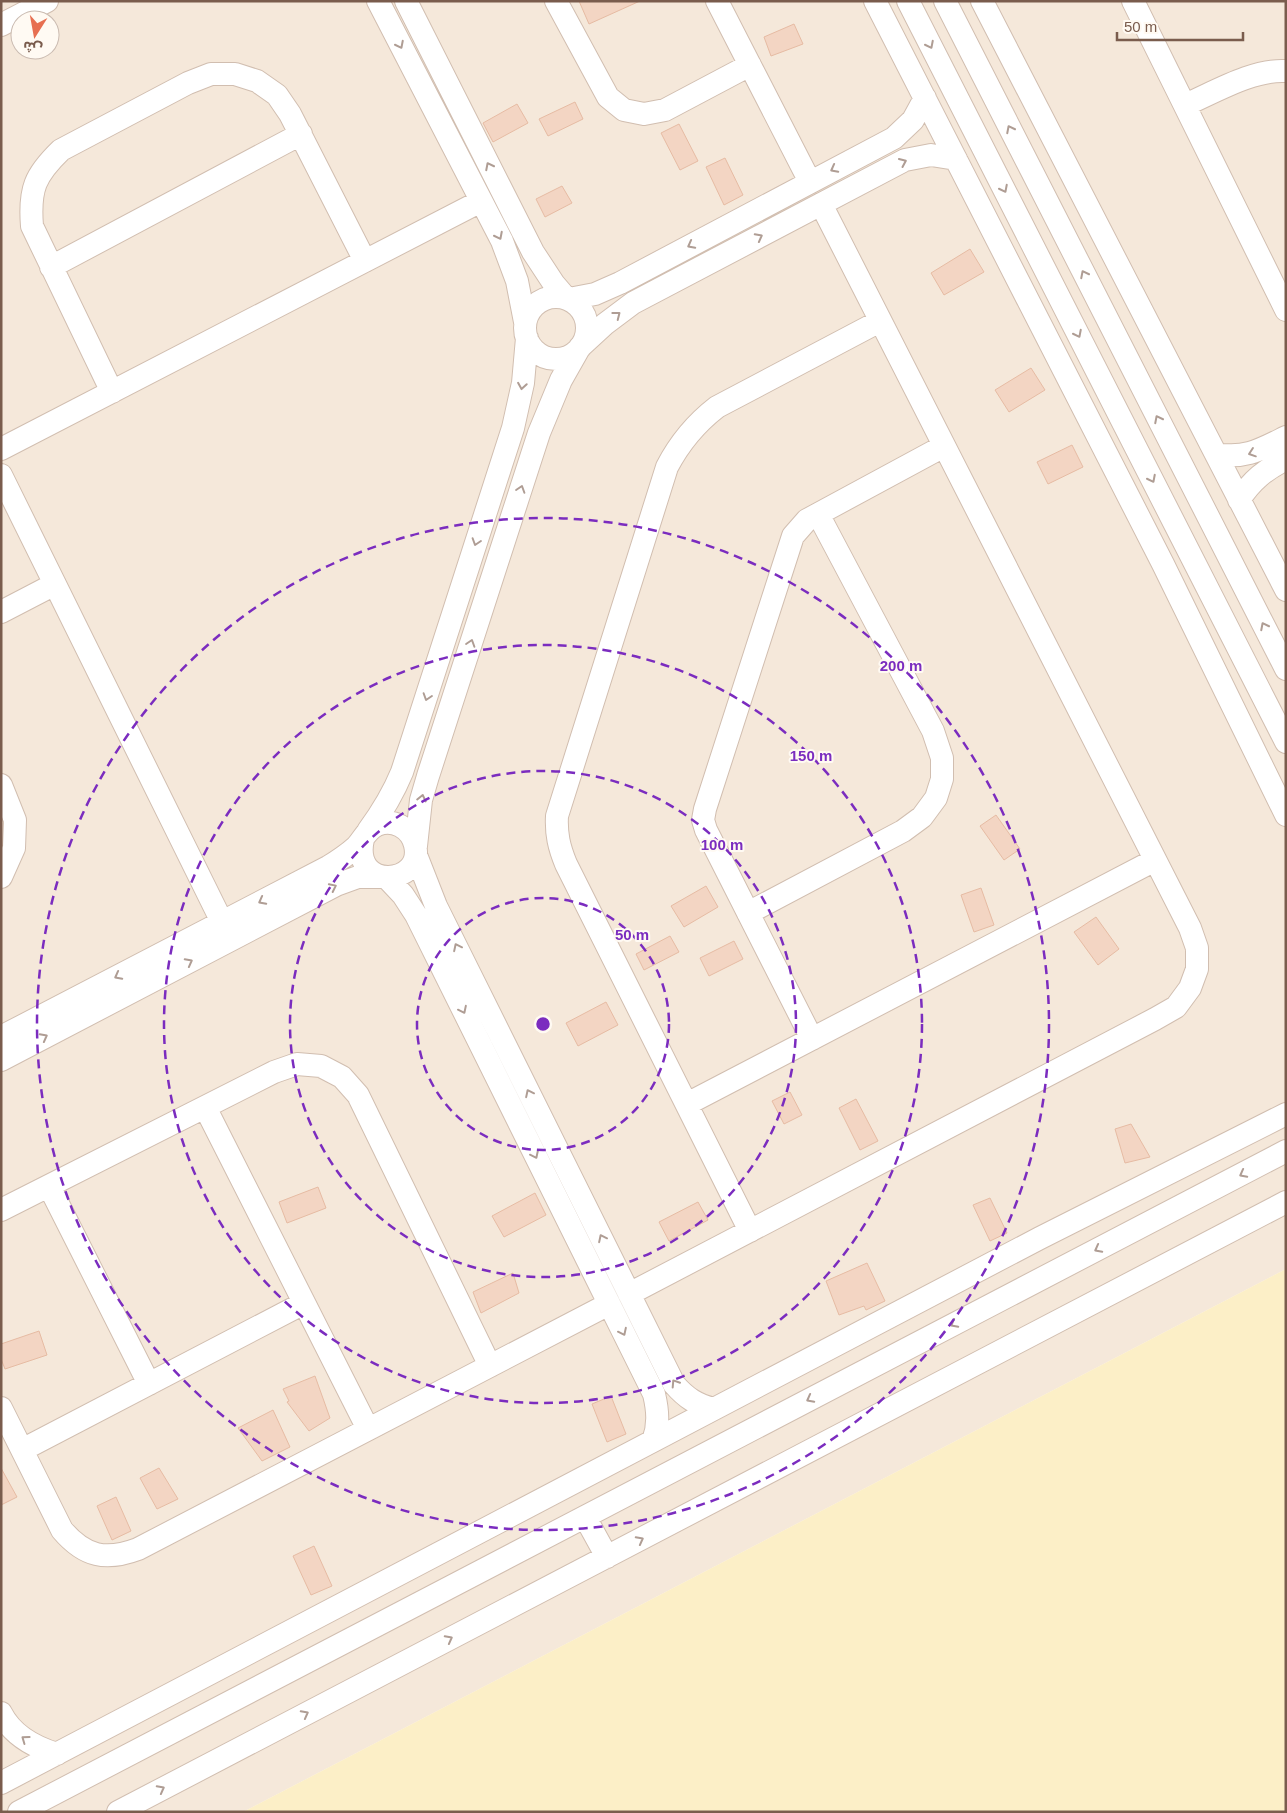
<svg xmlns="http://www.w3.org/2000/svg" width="1287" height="1813" viewBox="0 0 1287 1813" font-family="Helvetica,'Noto Sans Arabic',sans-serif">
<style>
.residential{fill:#f5e8da;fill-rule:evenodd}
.sand{fill:#fcefc7}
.building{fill:#f3d5c3;stroke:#e6bba3}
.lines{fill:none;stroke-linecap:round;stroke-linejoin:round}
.minor-casing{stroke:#d1beb0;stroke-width:24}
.minor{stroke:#fff;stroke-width:22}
.oneway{stroke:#af9d94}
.ring{fill:none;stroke:#7b2cbf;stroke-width:2.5;stroke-dasharray:9 6}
.centre{fill:#7b2cbf;stroke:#fffaf3;stroke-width:2.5}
.ring-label{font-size:15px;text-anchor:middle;font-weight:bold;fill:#7b2cbf;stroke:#fffaf3;stroke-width:4;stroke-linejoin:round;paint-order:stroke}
</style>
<rect width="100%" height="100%" fill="#fdf6ec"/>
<path class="residential" d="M 1,1 L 1286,1 L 1286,1269 L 243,1812 L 1,1812 ZM 20,20 L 50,20 L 50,50 L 20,50 Z"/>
<path class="sand" d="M 1286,1269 L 1286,1812 L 243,1812 Z"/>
<path class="building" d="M 579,1 L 640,1 L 589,24 Z
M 794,24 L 803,44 L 771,56 L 764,37 Z
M 575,102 L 583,119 L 548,136 L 539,119 Z
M 517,104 L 528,123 L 493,142 L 483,123 Z
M 679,124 L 698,161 L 680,170 L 661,133 Z
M 725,158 L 743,195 L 724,205 L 706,167 Z
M 562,186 L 572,203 L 545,217 L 536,199 Z
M 970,249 L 984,272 L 944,295 L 931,273 Z
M 1031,368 L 1045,390 L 1009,412 L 995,390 Z
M 1072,445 L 1083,467 L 1048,484 L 1037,462 Z
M 996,815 L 1020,849 L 1004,860 L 980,826 Z
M 706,886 L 718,907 L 684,927 L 671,906 Z
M 981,888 L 994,925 L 974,932 L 961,895 Z
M 1096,917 L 1119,949 L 1098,965 L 1074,932 Z
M 670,936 L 679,952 L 644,970 L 636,954 Z
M 734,941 L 743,959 L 709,976 L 700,958 Z
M 606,1002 L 618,1025 L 578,1046 L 566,1023 Z
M 790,1092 L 802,1115 L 784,1124 L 772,1101 Z
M 856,1099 L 878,1141 L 860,1150 L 839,1108 Z
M 1131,1124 L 1150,1157 L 1125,1163 L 1115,1129 Z
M 318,1187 L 326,1208 L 287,1223 L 279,1202 Z
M 535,1193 L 546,1215 L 504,1237 L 492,1216 Z
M 990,1198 L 1007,1233 L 990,1241 L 973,1205 Z
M 698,1202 L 708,1220 L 669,1241 L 659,1222 Z
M 867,1263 L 885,1301 L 866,1310 L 864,1306 L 839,1315 L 826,1281 Z
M 513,1273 L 519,1293 L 481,1313 L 473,1292 Z
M 39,1331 L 47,1355 L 5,1369 L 1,1359 L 1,1344 Z
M 315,1376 L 330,1418 L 309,1431 L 287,1402 L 289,1401 L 283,1389 Z
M 611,1396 L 626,1434 L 607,1442 L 592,1404 Z
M 273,1410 L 290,1447 L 262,1461 L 238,1428 Z
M 1,1468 L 17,1497 L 1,1505 Z
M 159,1468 L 178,1499 L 157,1509 L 140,1478 Z
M 116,1497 L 131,1531 L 112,1540 L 97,1506 Z
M 314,1546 L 332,1586 L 311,1595 L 293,1556 Z"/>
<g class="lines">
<g class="minor-casing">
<path id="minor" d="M 378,1 L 502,241 L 517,281 L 525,322
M 406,1 L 533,252 L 554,284 L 566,298
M 556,1 L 608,97 L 624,110 L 644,114 L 665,110 L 750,65
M 717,1 L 810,182
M 875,1 L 1163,564 L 1286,815
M 908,1 L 1286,742
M 945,1 L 1286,669
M 982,1 L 1286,590
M 1133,1 L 1286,310
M 1,25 L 47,1
M 1185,105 C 1215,92 1253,69 1286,71
M 51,267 L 301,134
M525 328a31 31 0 1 1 62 0a31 31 0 1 1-62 0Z
M 569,299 L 595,294 L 620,283 L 894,138 L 913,120 L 925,98
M 580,347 L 605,324 L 633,303 L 905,160 L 931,155 L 956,159
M 112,392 L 32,226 C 29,189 35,175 61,150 L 188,83 L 211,74 L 235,74 L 257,81 L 277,95 L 290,114 L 365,261
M 1,449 L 481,201
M 1216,454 C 1245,459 1260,450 1286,437
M 1,475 L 222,922
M 1239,500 C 1252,480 1265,470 1286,459
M 1,612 L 55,584
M 1,785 L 15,820 L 14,848 L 1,877
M 368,831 C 382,812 393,794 402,772 L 513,428 L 523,383 L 527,338
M 416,846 L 421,800 L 428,776 L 539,433 L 561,380 L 578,350
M 416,855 L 436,906 L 674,1384 C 686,1398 697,1405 714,1409
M 387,878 L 403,895 L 416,915 L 654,1394 C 658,1411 659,1425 653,1441
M 748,913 L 903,831 L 922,817 L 936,798 L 942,779 L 942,758 L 933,731 L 818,514
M 1,1037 L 328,867 C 338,861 347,855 356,847 C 363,840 367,829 377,825 C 393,818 411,828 415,845 C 425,885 351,892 363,839
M 812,1039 L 706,830 L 703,820 L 705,809 L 793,536 L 807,520 L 944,446
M 1,1060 L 336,885 L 358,877 L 382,877
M 687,1104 L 1155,860
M 205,1107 L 368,1429
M 49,1186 L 149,1384
M 1,1210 L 274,1072 L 297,1064 L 321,1066 L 342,1077 L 358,1095 L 490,1366
M 750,1231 L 566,864 C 559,847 556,834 557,816 L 667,467 C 680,442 695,424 717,407 L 880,321
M 629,1294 L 1155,1019 L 1176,1007 L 1190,988 L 1197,969 L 1197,948 L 1190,928 L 821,204
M 1,1408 L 62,1530 C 85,1557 106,1561 138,1549 L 609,1304
M 22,1450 L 304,1303
M 585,1517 L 607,1557
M 1,1713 C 12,1735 34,1747 57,1754
M 1,1783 L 1040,1238 L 1286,1114
M 19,1812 L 1286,1151
M 118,1812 L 1286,1202"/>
</g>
<use href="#minor" class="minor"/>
</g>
<defs><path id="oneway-chevron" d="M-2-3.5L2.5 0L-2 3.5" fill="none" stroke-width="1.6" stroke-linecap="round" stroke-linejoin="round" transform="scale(1.25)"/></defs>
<g class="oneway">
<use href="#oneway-chevron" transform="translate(400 45) rotate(63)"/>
<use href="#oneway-chevron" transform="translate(930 45) rotate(63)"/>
<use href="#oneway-chevron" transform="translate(1010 129) rotate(-117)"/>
<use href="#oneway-chevron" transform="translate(903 162) rotate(-24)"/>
<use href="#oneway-chevron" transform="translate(489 166) rotate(-117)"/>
<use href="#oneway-chevron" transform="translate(834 169) rotate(152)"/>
<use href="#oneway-chevron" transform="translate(1004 189) rotate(63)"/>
<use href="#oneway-chevron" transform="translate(499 236) rotate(63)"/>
<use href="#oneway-chevron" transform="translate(759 237) rotate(-28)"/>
<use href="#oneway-chevron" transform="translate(691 245) rotate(152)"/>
<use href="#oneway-chevron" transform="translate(1084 274) rotate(-117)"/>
<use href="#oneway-chevron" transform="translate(617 315) rotate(-38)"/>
<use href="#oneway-chevron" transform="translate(1078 334) rotate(63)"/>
<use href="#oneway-chevron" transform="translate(522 386) rotate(99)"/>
<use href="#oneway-chevron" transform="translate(1158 419) rotate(-117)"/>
<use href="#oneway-chevron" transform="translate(1252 453) rotate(161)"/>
<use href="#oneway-chevron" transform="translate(1152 479) rotate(63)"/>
<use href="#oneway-chevron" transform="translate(521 489) rotate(-72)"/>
<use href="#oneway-chevron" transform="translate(476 542) rotate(108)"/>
<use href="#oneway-chevron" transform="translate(1264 626) rotate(-117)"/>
<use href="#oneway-chevron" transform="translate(471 643) rotate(-72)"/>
<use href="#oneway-chevron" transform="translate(427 697) rotate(108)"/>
<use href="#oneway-chevron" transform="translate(422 798) rotate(-77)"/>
<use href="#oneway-chevron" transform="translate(333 887) rotate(-26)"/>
<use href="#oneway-chevron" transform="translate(262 901) rotate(152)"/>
<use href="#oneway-chevron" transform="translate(457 947) rotate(-116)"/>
<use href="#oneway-chevron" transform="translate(189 962) rotate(-28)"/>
<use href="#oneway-chevron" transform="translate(118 976) rotate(152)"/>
<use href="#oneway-chevron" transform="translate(463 1010) rotate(64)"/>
<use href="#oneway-chevron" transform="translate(44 1037) rotate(-28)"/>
<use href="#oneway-chevron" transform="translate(529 1093) rotate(-116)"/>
<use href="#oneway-chevron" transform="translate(535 1155) rotate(64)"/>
<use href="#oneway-chevron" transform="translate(1243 1174) rotate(152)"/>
<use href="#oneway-chevron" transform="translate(602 1238) rotate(-116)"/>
<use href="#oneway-chevron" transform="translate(1098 1249) rotate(152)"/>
<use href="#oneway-chevron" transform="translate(954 1324) rotate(152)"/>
<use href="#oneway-chevron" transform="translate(623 1332) rotate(64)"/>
<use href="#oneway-chevron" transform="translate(675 1383) rotate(-123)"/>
<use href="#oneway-chevron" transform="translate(810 1399) rotate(152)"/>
<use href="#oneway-chevron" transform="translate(640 1540) rotate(-28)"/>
<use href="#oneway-chevron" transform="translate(449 1639) rotate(-28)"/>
<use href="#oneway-chevron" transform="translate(305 1714) rotate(-28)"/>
<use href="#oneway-chevron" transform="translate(25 1739) rotate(-144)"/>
<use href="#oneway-chevron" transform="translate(161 1789) rotate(-28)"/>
</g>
<g class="ring">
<circle cx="543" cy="1024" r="126"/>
<circle cx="543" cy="1024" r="253"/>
<circle cx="543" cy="1024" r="379"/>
<circle cx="543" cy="1024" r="506"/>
</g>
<circle cx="543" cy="1024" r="8" class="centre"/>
<g class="ring-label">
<text x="901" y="671">200 m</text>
<text x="811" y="761">150 m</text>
<text x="722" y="850">100 m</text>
<text x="632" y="940">50 m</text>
</g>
<rect width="1287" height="1813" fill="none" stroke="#7a5c4d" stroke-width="5"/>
<g transform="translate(35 35) rotate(191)"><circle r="24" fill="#fffaf3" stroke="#cabbb1"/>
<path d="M0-4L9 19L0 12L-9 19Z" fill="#e76f51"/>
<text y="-8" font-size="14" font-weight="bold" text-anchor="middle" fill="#7a5c4d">ش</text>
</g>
<path d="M1117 32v8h126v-8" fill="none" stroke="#7a5c4d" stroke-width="2.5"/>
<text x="1124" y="32" font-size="15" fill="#7a5c4d" stroke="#fffaf3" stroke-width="4" paint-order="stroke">50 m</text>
</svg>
